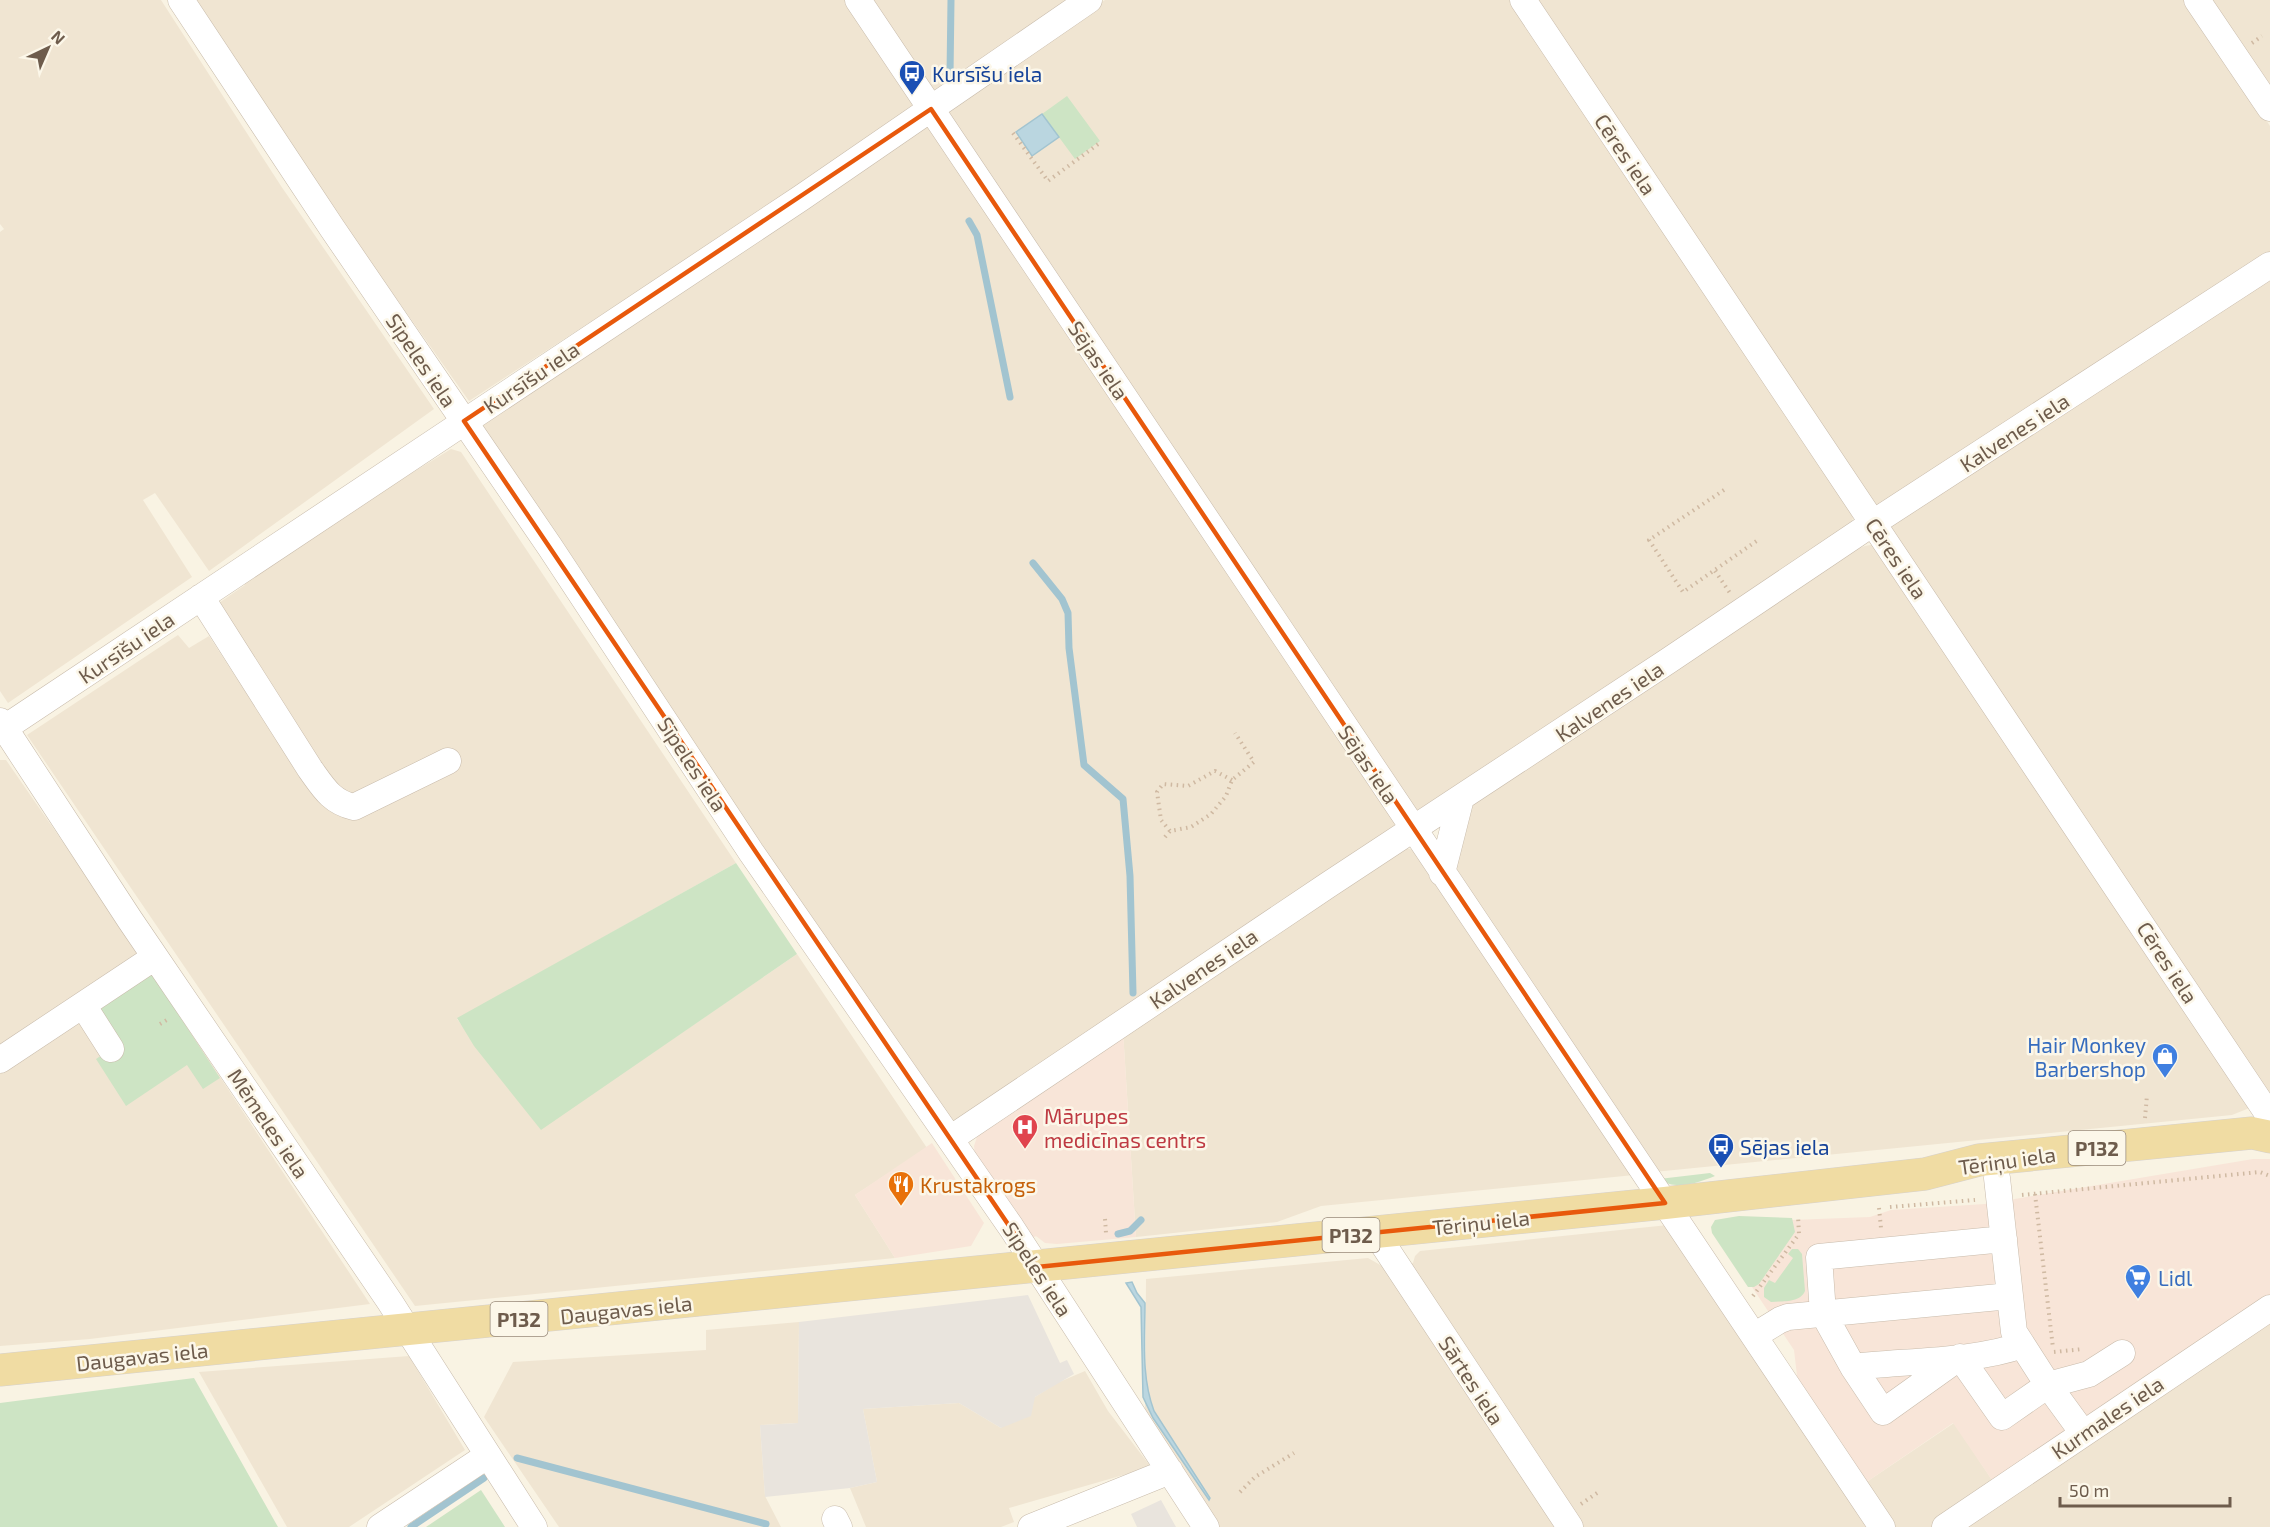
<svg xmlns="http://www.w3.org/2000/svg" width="2270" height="1527" viewBox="0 0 2270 1527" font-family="'Exo 2',sans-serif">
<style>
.residential{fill:#f0e5d2}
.commercial{fill:#f8e5d8}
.industrial{fill:#e9e4dd}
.green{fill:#cde4c4}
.water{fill:#bad6e0;stroke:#a2c4d0;stroke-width:1.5}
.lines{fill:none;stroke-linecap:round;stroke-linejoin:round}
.stream{stroke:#a2c4d0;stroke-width:7}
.minor-casing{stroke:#c8bbab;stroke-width:27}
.major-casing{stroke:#d6d1cd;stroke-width:33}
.path{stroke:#cfb9a2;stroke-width:4;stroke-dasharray:1.5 4.5;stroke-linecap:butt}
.minor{stroke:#fff;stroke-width:26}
.major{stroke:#f0dca3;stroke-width:32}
.marked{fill:none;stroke:#e8590c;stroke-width:4.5;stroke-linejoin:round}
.labels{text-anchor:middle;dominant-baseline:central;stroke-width:5;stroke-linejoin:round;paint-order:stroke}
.shield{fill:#fcf7e9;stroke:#998a7b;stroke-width:1.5}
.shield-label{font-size:20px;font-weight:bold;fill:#6e5c4c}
.transit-label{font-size:21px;fill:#164399;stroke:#fcf7e9;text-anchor:start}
.street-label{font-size:21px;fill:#6e5c4c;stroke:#fcf7e9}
.shop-label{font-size:21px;fill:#366cbe;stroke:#fcf7e9;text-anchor:end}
.health-label{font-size:21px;fill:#be3a42;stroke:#fcf7e9;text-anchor:start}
.food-label{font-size:21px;fill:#c56008;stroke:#fcf7e9;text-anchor:start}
</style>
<rect width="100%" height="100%" fill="#f9f3e3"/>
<path class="residential" d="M 0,0 L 161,0 L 281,186 L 434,409 L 209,571 L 155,493 L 143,500 L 192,577 L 8,703 L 0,691 L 0,232 L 4,229 L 0,224 Z
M 191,0 L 851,0 L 919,108 L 469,401 L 282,137 Z
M 868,0 L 1076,0 L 937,94 L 929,91 Z
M 1105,0 L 1509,0 L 1855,510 L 1850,529 L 1418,815 L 947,120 L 950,106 L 960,95 Z
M 1537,0 L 2187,0 L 2270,126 L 2270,253 L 1878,505 L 1864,499 Z
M 2201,0 L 2270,0 L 2270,108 Z
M 930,125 L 1396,820 L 1395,832 L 951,1125 L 476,428 L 478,422 Z
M 2270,275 L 2270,1095 L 1891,536 L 1891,518 Z
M 451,449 L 461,452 L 736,863 L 457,1019 L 541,1129 L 797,954 L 927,1148 L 855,1195 L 895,1258 L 415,1306 L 27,735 L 178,635 L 189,648 L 209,636 L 311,793 L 334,781 L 216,605 L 245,585 L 241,578 Z
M 1876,544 L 2252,1107 L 2232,1115 L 1654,1172 L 1453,865 L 1467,808 L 1838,556 L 1865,546 Z
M 0,760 L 6,760 L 139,952 L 0,1046 Z
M 1402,849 L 1410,849 L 1418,853 L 1634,1175 L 1321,1206 L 1277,1222 L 1136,1237 L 1123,1031 Z
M 152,974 L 370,1304 L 90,1339 L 0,1346 L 0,1074 Z
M 1668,1225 L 1873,1527 L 1581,1527 L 1408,1264 L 1413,1263 L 1415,1256 L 1420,1251 Z
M 1368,1258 L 1389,1270 L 1560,1527 L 1214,1527 L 1145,1423 L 1146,1279 Z
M 2270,1319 L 2270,1527 L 1959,1527 Z
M 799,1322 L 798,1423 L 760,1425 L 765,1496 L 781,1527 L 559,1527 L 484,1417 L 513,1362 L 706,1350 L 706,1330 Z
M 409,1356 L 465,1450 L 349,1527 L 287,1527 L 199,1372 Z
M 1085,1371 L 1108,1411 L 1151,1467 L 1009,1508 L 1014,1522 L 1001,1527 L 866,1527 L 850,1488 L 877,1482 L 863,1409 L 959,1403 L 1001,1428 L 1035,1397 L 1057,1383 Z
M 1954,1423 L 1996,1486 L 1933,1527 L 1895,1527 L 1865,1483 Z"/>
<path class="commercial" d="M 1123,1031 L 1136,1237 L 1057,1244 L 1045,1243 L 1036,1236 L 1031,1239 L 975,1157 L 974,1146 L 980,1128 Z
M 932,1143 L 984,1223 L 971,1246 L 895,1258 L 855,1195 Z
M 2253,1159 L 2270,1159 L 2270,1301 L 1996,1486 L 1953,1423 L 1865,1483 L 1798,1384 L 1794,1350 L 1714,1230 L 1716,1223 L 1870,1217 L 1891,1210 L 1985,1204 Z"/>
<path class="industrial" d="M 1028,1295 L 1060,1363 L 1067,1360 L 1074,1374 L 1035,1397 L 1031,1416 L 1001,1428 L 959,1403 L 863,1409 L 877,1482 L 850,1488 L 765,1497 L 760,1425 L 798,1423 L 799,1322 Z
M 1161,1500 L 1176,1527 L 1137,1527 L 1131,1514 Z"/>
<path class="green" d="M 1067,96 L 1100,141 L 1075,159 L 1042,114 Z
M 736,863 L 797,954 L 541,1130 L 474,1046 L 457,1018 Z
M 152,974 L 220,1078 L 203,1089 L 187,1065 L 126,1106 L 96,1059 L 111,1049 L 99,1010 Z
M 1710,1173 L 1715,1176 C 1697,1183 1676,1191 1659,1179 Z
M 1739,1216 L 1792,1218 L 1795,1232 L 1759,1284 L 1754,1287 L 1748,1287 L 1712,1233 L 1711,1227 L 1715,1220 Z
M 1792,1249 L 1798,1249 L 1802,1254 L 1805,1291 C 1800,1303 1783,1301 1771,1302 L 1764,1297 L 1764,1288 L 1769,1280 L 1775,1283 L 1793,1258 L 1788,1254 Z
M 194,1378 L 278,1527 L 0,1527 L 0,1403 Z
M 481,1490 L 505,1527 L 426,1527 Z"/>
<path class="water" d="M 1042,114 L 1059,137 L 1032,156 L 1016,132 Z
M 1132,1282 L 1137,1293 L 1145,1303 C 1145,1340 1141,1376 1154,1411 L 1210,1498 L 1209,1500 L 1153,1418 L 1143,1397 L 1141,1307 L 1126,1283 Z"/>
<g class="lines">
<path class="stream" d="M 950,75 L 951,0
M 969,221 L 977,235 L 1010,397
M 1033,563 L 1062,599 L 1068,613 L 1069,648 L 1084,765 L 1123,799 L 1130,876 L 1133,993
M 1118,1234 L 1130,1231 L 1141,1220
M 517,1458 L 766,1524
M 411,1527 L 484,1478"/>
<g class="minor-casing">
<path id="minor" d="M 181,0 L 332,228 L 550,547 L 751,852 L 1011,1227 L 1206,1527
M 858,0 L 1882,1527
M 1523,0 L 2270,1117
M 2197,0 L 2270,108
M 201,597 L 310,769 C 323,787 331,802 354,807 L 448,761
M 0,721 L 130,920 L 390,1302 L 534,1527
M 0,731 L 801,198 L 1089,0
M 1442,873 L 1461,798
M 83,1005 L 111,1049
M 0,1060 L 155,957
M 950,1139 L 1328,885 L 1668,661 L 1873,523 L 2270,265
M 1997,1178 L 2014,1332 L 2048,1385 L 2083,1433
M 1375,1232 L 1570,1527
M 2004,1239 L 1819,1257 L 1823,1313 L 1853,1367 L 1883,1412 L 1960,1357 L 2002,1417 L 2048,1385 L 2089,1374 L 2122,1353
M 1754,1336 L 1780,1320 L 1788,1317 L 2010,1296
M 1853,1367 C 1904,1361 1975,1362 2022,1345
M 835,1519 L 839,1527
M 380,1527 L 487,1456
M 1031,1527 L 1170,1471
M 1945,1527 L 2270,1308"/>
</g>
<g class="major-casing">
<path id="major" d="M 0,1370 L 1665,1203 L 1925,1174 L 1979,1160 L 2252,1133 L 2270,1137"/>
</g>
<path class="path" d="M 2252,43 L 2262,36
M 1013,133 L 1048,181 L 1101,142
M 1724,490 L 1649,540 L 1683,592 L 1758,540
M 1715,571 L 1730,593
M 1232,780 L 1215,771 L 1188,786 L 1163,784 L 1157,792 L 1161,820 L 1170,831 L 1191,827 L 1211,814 L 1226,796 L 1232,780 L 1254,762 L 1235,733
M 1165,837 L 1170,831
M 160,1024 L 170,1018
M 2145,1118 L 2147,1095
M 2035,1194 L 2053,1348
M 2022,1195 L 2260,1172 L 2270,1176
M 1890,1207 L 1975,1200
M 1879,1208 L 1881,1228
M 1105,1219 L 1106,1233
M 1753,1296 L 1799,1234 L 1798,1216
M 2054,1352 L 2083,1349
M 1240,1492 L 1255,1477 L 1294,1453
M 1581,1504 L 1600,1491"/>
<use href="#minor" class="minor"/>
<use href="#major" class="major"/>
</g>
<path class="marked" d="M 931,109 L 1665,1203 L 1037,1267 L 464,421 Z"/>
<defs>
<g id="bus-pin" transform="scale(1.35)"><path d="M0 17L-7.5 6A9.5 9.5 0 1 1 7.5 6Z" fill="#1a4fb4" stroke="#fcf7e9"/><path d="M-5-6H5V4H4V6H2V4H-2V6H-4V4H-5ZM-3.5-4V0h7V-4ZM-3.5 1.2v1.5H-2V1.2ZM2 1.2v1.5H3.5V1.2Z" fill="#fff"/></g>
<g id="shop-pin" transform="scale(1.35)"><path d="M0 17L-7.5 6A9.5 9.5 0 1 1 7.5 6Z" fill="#3f7fe0" stroke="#fcf7e9"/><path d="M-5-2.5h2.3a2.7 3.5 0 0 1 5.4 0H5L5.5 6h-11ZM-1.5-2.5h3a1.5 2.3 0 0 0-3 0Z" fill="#fff"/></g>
<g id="hospital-pin" transform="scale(1.35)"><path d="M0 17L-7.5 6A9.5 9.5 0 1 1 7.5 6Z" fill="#e0444e" stroke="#fcf7e9"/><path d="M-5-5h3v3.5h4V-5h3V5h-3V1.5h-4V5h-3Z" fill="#fff"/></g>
<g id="restaurant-pin" transform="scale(1.35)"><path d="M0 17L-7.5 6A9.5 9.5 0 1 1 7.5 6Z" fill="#e8710a" stroke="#fcf7e9"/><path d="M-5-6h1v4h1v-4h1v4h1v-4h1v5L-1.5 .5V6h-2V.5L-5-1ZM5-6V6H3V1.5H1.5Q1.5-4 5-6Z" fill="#fff"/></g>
<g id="supermarket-pin" transform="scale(1.35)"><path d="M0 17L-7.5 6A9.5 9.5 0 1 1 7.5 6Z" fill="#3f7fe0" stroke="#fcf7e9"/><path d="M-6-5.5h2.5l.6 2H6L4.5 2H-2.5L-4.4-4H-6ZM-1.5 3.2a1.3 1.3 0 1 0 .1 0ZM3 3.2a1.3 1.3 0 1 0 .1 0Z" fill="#fff"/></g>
</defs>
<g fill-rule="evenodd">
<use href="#bus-pin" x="912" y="73"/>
<use href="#shop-pin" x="2165" y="1056"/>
<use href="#hospital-pin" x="1025" y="1127"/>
<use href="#bus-pin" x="1721" y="1146"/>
<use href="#restaurant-pin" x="901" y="1184"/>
<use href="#supermarket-pin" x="2138" y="1277"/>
</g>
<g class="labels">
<g class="shield">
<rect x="2068.5" y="1131" width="57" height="34" rx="4.5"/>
<rect x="1322.5" y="1218" width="57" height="34" rx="4.5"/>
<rect x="490.5" y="1302" width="57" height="34" rx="4.5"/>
</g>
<g class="shield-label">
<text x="2097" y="1148">P132</text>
<text x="1351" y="1235">P132</text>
<text x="519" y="1319">P132</text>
</g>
<g class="transit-label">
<text x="932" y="73">Kursīšu iela</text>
<text x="1740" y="1146">Sējas iela</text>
</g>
<g class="street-label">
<text transform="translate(1626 154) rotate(56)">Cēres iela</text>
<text transform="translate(422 360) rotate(56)">Sīpeles iela</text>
<text transform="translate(1099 360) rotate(56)">Sējas iela</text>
<text transform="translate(531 377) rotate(-34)">Kursīšu iela</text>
<text transform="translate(2014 432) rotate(-33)">Kalvenes iela</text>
<text transform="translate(1897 558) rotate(56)">Cēres iela</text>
<text transform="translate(126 647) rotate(-34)">Kursīšu iela</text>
<text transform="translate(1609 701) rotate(-34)">Kalvenes iela</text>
<text transform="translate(693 764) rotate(57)">Sīpeles iela</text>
<text transform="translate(1369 764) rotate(56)">Sējas iela</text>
<text transform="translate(2168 962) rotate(57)">Cēres iela</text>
<text transform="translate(1203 968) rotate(-34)">Kalvenes iela</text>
<text transform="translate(269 1123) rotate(56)">Mēmeles iela</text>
<text transform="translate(2007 1160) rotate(-8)">Tēriņu iela</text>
<text transform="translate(1481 1222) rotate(-6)">Tēriņu iela</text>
<text transform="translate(1038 1269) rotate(57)">Sīpeles iela</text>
<text transform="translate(626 1309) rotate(-6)">Daugavas iela</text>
<text transform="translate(142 1356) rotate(-6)">Daugavas iela</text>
<text transform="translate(1472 1380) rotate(57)">Sārtes iela</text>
<text transform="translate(2107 1417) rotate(-34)">Kurmales iela</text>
</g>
<g class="shop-label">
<text x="2146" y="1044">Hair Monkey<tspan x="2146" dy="24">Barbershop</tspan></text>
<text x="2158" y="1277" text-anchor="start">Lidl</text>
</g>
<g class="health-label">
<text x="1044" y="1115">Mārupes<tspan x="1044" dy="24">medicīnas centrs</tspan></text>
</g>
<g class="food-label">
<text x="920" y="1184">Krustakrogs</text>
</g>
</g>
<g transform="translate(48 48) rotate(44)" stroke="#fcf7e9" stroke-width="4.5" paint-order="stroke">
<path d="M0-4.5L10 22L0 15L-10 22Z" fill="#6e5c4c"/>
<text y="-9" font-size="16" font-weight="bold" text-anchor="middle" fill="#6e5c4c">N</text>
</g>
<path d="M2060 1497v9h170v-9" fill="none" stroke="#6e5c4c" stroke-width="3"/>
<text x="2069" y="1497" font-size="18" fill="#6e5c4c" stroke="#fcf7e9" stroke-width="4.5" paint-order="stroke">50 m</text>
</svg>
